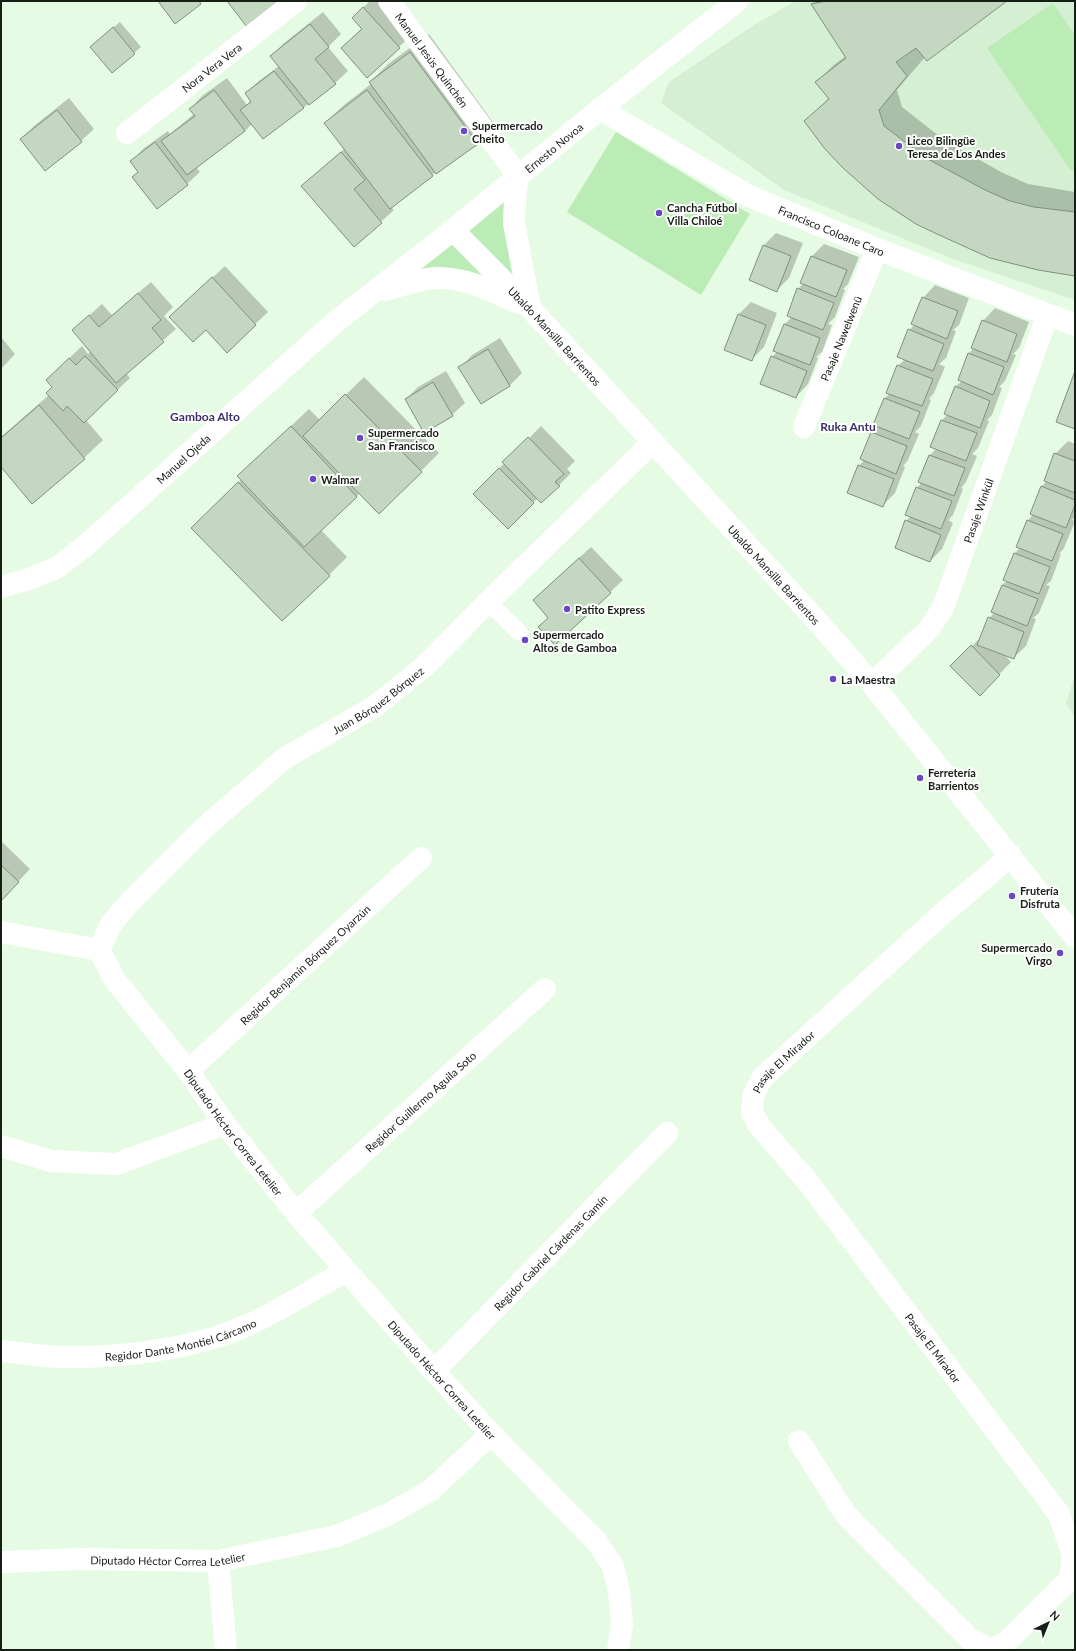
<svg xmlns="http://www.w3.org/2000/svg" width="1076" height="1651" viewBox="0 0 1076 1651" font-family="Lato,sans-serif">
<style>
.built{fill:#d5efd2}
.green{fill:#bbecb5}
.shadow{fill:#0003}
.building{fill:#c4d8c1;stroke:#7f917c}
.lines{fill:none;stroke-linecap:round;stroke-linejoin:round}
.lane{stroke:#fff;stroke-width:17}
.street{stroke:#fff;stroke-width:22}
.secondary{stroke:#fff;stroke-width:22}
.poi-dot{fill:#6a48c1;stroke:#fff;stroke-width:1.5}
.labels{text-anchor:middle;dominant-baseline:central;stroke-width:4;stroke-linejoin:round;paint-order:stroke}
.street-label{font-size:11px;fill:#171e16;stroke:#fff}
.poi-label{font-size:11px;font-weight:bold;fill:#171e16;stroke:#fff;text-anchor:start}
.neighbourhood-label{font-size:12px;font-weight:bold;fill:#3d2f6a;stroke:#fff}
</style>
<rect width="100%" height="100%" fill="#e6fbe3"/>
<path class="built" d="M 795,1 L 1075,1 L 1075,300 L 953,259 L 784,190 L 661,103 L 669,82 L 751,27 Z
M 1075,674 L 1075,717 L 1066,704 Z"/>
<path class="green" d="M 1053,3 L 1075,35 L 1075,169 L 1071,171 L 987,48 Z
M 616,132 L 750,214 L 701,295 L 567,212 Z
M 518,176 L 530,308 L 460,280 L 372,295 Z"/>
<path class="shadow" d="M 370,1 L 381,1 L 412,35 L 367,76 L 342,48 L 362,28 L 353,18 Z
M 815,1 L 1006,1 L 925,57 L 897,90 L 902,107 L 944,140 L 1003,173 L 1028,184 L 1075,192 L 1075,275 L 806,121 L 829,98 L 816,82 L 835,64 L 846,56 L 813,4 Z
M 323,12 L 341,34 L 328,47 L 348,71 L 335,83 L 303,108 L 252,124 L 245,131 L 196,167 L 200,172 L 187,184 L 139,172 L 131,162 L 143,149 L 168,131 L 170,134 L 194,114 L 190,109 L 202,96 L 227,78 L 247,105 L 251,100 L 246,93 L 259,81 L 279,66 L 271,56 L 283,44 Z
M 120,22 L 141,47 L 112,72 L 97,41 Z
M 429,34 L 495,125 L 477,143 L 436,172 L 391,207 L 394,210 L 354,246 L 303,186 L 345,148 L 325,123 L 344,105 L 371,84 L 370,82 L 388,64 Z
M 69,98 L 94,129 L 81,141 L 21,139 L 34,126 Z
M 776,233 L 803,243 L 789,278 L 777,290 L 751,280 L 764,245 Z
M 824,244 L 859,257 L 848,284 L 843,289 L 845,290 L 835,317 L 828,324 L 832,325 L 822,352 L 816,357 L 818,358 L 808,384 L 796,397 L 772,357 L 777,352 L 775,351 L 785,324 L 792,317 L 798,289 L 804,283 L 802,282 L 812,256 Z
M 225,266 L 268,312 L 227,351 L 183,305 Z
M 151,282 L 173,307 L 164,316 L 176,329 L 126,373 L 130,378 L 86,420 L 103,440 L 84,458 L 33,502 L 1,465 L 1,437 L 49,395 L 59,368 L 82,346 L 88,354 L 91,351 L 73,330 L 102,304 L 112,315 Z
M 935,285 L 969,298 L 959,325 L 953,330 L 956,331 L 946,358 L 939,364 L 945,367 L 934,393 L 929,399 L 931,400 L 921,426 L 915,432 L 919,434 L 908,460 L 903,466 L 905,467 L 895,493 L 882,506 L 859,466 L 864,460 L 872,433 L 879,426 L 875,425 L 885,398 L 890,393 L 898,366 L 905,359 L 909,330 L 914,325 L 923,298 Z
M 751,302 L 777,313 L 764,347 L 752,359 L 738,315 Z
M 995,308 L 1029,322 L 1019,348 L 1013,354 L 1016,355 L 1005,381 L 999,387 L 1002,388 L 992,415 L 987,420 L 989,421 L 978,448 L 972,454 L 977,456 L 966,482 L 961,488 L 963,489 L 953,515 L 948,520 L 953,523 L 942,549 L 930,561 L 906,521 L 911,516 L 917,488 L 922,482 L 920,481 L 930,455 L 937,448 L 932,446 L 942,420 L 948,414 L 955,387 L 962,381 L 959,380 L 969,353 L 974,348 L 983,321 Z
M 1,337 L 15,354 L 1,369 Z
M 500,338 L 522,373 L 510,385 L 482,403 L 460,368 L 472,355 Z
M 446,371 L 465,403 L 452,415 L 406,399 L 418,387 Z
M 364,377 L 439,453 L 421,471 L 360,493 L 321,530 L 347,557 L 329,575 L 210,510 L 242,479 L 257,458 L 309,409 L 320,420 Z
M 541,426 L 575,461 L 567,469 L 571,473 L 559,485 L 541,502 L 538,498 L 508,527 L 474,494 Z
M 1068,441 L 1075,444 L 1075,517 L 1072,520 L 1075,521 L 1064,548 L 1059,554 L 1061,554 L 1051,581 L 1046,585 L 1050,586 L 1039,613 L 1033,618 L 1036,619 L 1026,646 L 1013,658 L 1004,654 L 1011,662 L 980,694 L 952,666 L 982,636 L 989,618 L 995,612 L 992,612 L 1002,585 L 1007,581 L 1004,579 L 1015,553 L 1020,548 L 1018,546 L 1028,520 L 1034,514 L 1042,486 L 1047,481 L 1055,454 Z
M 591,547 L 623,580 L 555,644 L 549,618 L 546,588 Z
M 1,841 L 30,869 L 1,900 Z"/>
<path class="building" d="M 158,1 L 199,1 L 201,4 L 175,24 Z
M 227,1 L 278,1 L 282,6 L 250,31 Z
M 826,1 L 1007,1 L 927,61 L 916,48 L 896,62 L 907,76 L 879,110 L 884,126 L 926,158 L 985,190 L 1010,201 L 1034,207 L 1075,212 L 1075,276 L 1038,270 L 990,258 L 937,234 L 916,224 L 878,199 L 843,168 L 825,149 L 804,121 L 829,99 L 815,82 L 846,58 L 811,4 Z
M 363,7 L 400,48 L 367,78 L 341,48 L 362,29 L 352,18 Z
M 310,24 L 329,47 L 315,59 L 336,84 L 309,105 L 270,56 Z
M 113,27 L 135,54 L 112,73 L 90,47 Z
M 410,52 L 478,144 L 436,174 L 369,82 Z
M 274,71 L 304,108 L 263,139 L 240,110 L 251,102 L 245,93 Z
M 214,90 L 245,131 L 187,175 L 161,141 L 195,116 L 189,109 Z
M 367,90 L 433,176 L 390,209 L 324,123 Z
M 57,110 L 82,142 L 45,171 L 20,139 Z
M 155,142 L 188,185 L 157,209 L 132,177 L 138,172 L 130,161 Z
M 341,152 L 365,180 L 354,189 L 382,223 L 354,247 L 301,186 Z
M 763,245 L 791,256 L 777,292 L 749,280 Z
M 811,256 L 847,270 L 836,297 L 800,283 Z
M 212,277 L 256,325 L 227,353 L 206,330 L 193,342 L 169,317 Z
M 797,288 L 834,303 L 823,330 L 787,316 Z
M 138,293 L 161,320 L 152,328 L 164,342 L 116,383 L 72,330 L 89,315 L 99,327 Z
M 922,297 L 958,311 L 947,339 L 911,324 Z
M 738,314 L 766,325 L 752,361 L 724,350 Z
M 982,320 L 1017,334 L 1007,362 L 971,348 Z
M 784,324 L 820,338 L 810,365 L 773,351 Z
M 908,329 L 944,344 L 933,371 L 897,357 Z
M 488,349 L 510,386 L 481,404 L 458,367 Z
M 968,353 L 1004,367 L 993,395 L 958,380 Z
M 85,356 L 118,390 L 84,423 L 67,406 L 63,411 L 46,393 L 52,387 L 46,380 L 69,358 L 76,365 Z
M 771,356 L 807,371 L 796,398 L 760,384 Z
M 897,365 L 933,379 L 922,406 L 886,393 Z
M 1075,371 L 1075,429 L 1056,422 Z
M 433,382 L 453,416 L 424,433 L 405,399 Z
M 955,386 L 990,401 L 980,428 L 944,414 Z
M 345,394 L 422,472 L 379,514 L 303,436 Z
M 884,398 L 920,412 L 909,439 L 873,425 Z
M 39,405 L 85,459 L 32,504 L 1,467 L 1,438 Z
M 941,420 L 977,433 L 966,461 L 930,447 Z
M 291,426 L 357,497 L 304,547 L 237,476 Z
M 871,432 L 907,446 L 896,474 L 860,459 Z
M 528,437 L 564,474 L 555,482 L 560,486 L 541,503 L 502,462 Z
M 1054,453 L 1075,461 L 1075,493 L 1044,481 Z
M 929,455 L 965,468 L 954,496 L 918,482 Z
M 858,465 L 894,479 L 883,507 L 847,493 Z
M 499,468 L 534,503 L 508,529 L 473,494 Z
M 238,482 L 330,576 L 282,621 L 191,528 Z
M 1041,486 L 1075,500 L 1075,505 L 1066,528 L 1030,514 Z
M 916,487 L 952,501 L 941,529 L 905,515 Z
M 905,520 L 941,535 L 930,562 L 895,548 Z
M 1027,520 L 1063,534 L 1052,561 L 1016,547 Z
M 1014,553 L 1050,567 L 1039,594 L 1003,580 Z
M 579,558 L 611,593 L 555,645 L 538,627 L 548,618 L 533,600 Z
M 1002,585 L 1038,599 L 1027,626 L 991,612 Z
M 988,617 L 1024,632 L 1014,659 L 977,645 Z
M 971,645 L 1000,675 L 980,696 L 950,666 Z
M 1,865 L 19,882 L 1,901 Z"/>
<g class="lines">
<path class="lane" d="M 488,602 L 519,632"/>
<g class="street">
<path id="s1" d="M 389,1 L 518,176"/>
<path id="s2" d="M 600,109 L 749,196 L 877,249 L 1075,325"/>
<path id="s3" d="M 127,133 L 296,1"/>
<path id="s4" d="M 453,230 L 600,109 L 737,1"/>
<path id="s5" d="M 804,427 L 877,249"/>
<path id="s6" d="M 872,684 L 928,630 L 943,608 L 1047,316"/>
<path d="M 1,932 L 99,950"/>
<path id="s7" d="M 99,950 L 115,980 L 188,1071 L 225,1124 L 296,1213 L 434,1371 L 491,1434 L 597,1542 L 613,1566 L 619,1592 L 622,1624 L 618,1650"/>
<path id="s8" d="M 99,950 L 111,924 L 129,903 L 204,828 L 285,758 L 374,707 L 425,666 L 488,602 L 653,442"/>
<path id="s9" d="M 188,1071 L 421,858"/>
<path d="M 1,1146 L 51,1161 L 116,1164 L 225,1124"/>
<path id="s10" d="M 296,1213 L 545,989"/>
<path id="s11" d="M 1,1351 C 22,1353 43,1357 64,1357 C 113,1358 170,1351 217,1337 C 261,1323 306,1293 346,1271"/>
<path id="s12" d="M 434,1371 L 667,1133"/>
<path id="s13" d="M 799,1441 L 846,1515 L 969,1638 L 989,1649 L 1003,1645 L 1070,1579 L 1073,1556 L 1059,1514 L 808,1182 L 760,1127 L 752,1112 L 753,1096 L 762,1078 L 942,914 L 1011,856"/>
<path d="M 218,1561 L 226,1650"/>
<path id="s14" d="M 1,1562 L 81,1559 L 218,1561 L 337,1536 L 389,1514 L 431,1490 L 491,1434"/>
</g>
<g class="secondary">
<path d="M 518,176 L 515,198 L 514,223 L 530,308"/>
<path d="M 386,290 C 403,285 419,279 437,278 C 466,277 494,292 519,303"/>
<path id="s15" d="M 1,587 L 29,579 L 56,568 L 85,546 L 333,324 L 453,230 L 530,308 L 818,622 L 872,684 L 1075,937"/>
</g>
</g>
<g class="poi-dot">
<circle cx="464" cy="131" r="4"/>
<circle cx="899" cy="146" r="4"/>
<circle cx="659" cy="213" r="4"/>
<circle cx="360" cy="438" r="4"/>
<circle cx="313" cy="479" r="4"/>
<circle cx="567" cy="609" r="4"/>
<circle cx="525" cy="640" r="4"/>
<circle cx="833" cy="679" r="4"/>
<circle cx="920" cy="778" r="4"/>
<circle cx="1012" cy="896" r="4"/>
<circle cx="1060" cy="953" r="4"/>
</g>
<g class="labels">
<g class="street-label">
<text stroke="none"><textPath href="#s1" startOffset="73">Manuel Jesús Quinchén</textPath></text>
<text stroke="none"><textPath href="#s3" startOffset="107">Nora Vera Vera</textPath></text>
<text stroke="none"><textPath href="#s4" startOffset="130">Ernesto Novoa</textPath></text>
<text stroke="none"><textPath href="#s2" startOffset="262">Francisco Coloane Caro</textPath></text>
<text stroke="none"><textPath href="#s15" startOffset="727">Ubaldo Mansilla Barrientos</textPath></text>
<text stroke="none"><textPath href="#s5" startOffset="96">Pasaje Nawelwenü</textPath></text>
<text stroke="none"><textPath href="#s15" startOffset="226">Manuel Ojeda</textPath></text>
<text stroke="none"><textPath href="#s6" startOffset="208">Pasaje Winkül</textPath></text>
<text stroke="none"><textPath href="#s15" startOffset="1051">Ubaldo Mansilla Barrientos</textPath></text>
<text stroke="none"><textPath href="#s8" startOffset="379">Juan Bórquez Bórquez</textPath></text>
<text stroke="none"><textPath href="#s9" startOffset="158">Regidor Benjamín Bórquez Oyarzún</textPath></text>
<text stroke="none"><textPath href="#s13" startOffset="1029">Pasaje El Mirador</textPath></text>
<text stroke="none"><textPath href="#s10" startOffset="167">Regidor Guillermo Aguila Soto</textPath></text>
<text stroke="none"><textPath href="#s7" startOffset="227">Diputado Héctor Correa Letelier</textPath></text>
<text stroke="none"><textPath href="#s12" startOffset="166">Regidor Gabriel Cárdenas Gamín</textPath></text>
<text stroke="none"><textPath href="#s11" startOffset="182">Regidor Dante Montiel Cárcamo</textPath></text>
<text transform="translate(933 1348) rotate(53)">Pasaje El Mirador</text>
<text stroke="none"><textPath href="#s7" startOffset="551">Diputado Héctor Correa Letelier</textPath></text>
<text stroke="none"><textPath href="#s14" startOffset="167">Diputado Héctor Correa Letelier</textPath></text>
</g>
<g class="poi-label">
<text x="472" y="125">Supermercado<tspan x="472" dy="13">Cheito</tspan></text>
<text x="907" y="140">Liceo Bilingüe<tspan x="907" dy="13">Teresa de Los Andes</tspan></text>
<text x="667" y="207">Cancha Fútbol<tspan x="667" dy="13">Villa Chiloé</tspan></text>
<text x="368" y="432">Supermercado<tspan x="368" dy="13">San Francisco</tspan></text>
<text x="321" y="479">Walmar</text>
<text x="575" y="609">Patito Express</text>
<text x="533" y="634">Supermercado<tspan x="533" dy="13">Altos de Gamboa</tspan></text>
<text x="841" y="679">La Maestra</text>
<text x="928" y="772">Ferretería<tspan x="928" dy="13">Barrientos</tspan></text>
<text x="1020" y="890">Frutería<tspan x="1020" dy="13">Disfruta</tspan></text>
<text x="1052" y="947" text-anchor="end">Supermercado<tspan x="1052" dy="13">Virgo</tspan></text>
</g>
<g class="neighbourhood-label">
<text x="205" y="416">Gamboa Alto</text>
<text x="848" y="426">Ruka Antu</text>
</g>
</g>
<rect width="1076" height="1651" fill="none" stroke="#171e16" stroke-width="4"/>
<g transform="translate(1048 1623) rotate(43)" stroke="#ffffff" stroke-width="3" paint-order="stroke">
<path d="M0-3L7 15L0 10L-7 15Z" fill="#171e16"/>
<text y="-6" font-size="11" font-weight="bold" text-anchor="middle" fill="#171e16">N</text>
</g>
</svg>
